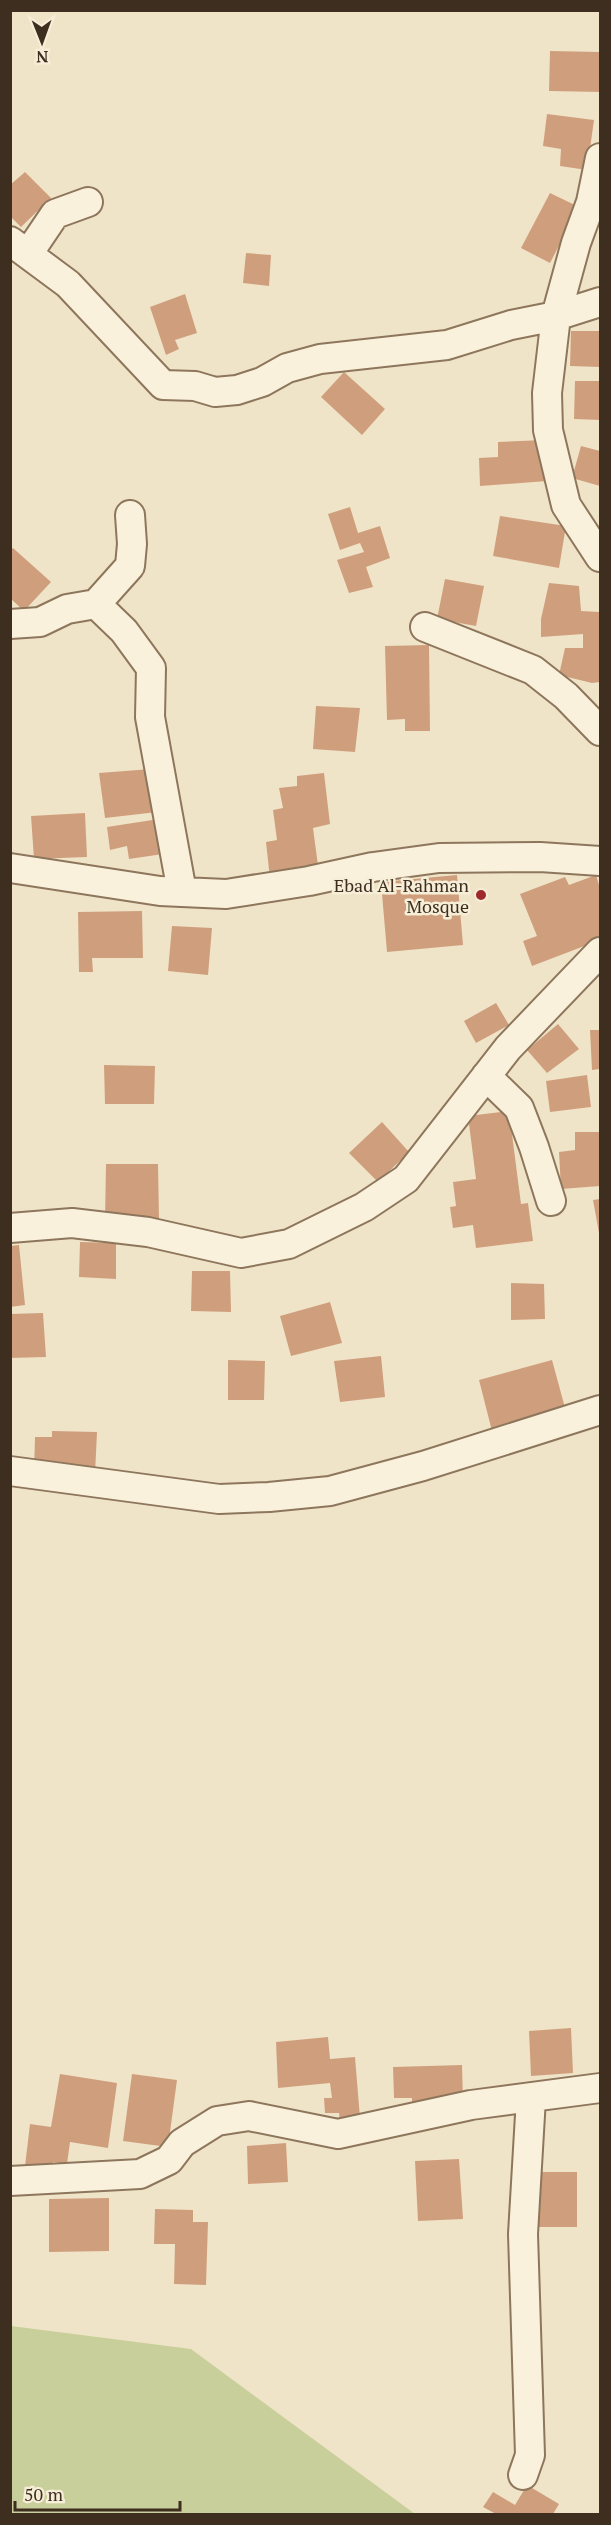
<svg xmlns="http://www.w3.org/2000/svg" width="611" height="2525" viewBox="0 0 611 2525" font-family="'PT Serif',serif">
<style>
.green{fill:#c9cf9b}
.building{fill:#cf9f7d}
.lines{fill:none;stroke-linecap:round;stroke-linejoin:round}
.minor-casing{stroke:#8d765c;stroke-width:32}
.minor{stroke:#faf1dc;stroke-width:28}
.poi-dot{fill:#9e2a2b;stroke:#f7eed8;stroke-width:2}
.labels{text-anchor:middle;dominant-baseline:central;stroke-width:5;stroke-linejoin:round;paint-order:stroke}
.poi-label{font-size:18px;fill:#3d2e20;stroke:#f7eed8;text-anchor:end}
</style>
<rect width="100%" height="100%" fill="#f0e4c8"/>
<path class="green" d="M 11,2326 L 191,2349 L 415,2514 L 11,2514 Z"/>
<path class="building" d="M 550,51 L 600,52 L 600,92 L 549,91 Z
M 547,114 L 594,120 L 587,170 L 560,166 L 561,149 L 543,146 Z
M 25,172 L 51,198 L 21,227 L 10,216 L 10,185 Z
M 550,193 L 579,207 L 550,263 L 521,248 Z
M 246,253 L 271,255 L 269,286 L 243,283 Z
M 185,294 L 197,333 L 175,340 L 179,349 L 166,355 L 150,307 Z
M 571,331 L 600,331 L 600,367 L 570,366 Z
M 344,372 L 385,409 L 362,435 L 321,397 Z
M 575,381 L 600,381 L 600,420 L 574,419 Z
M 544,440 L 547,481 L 480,486 L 479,458 L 498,457 L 498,442 Z
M 581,446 L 600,451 L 600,486 L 572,478 Z
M 350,507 L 358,533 L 380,526 L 390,558 L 366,567 L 373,587 L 349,593 L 337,560 L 364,552 L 360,543 L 340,550 L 328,514 Z
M 500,516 L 566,526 L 559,568 L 493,556 Z
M 13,548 L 51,582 L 24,611 L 10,598 L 10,551 Z
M 445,579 L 484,586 L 476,626 L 437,619 Z
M 549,583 L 579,586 L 581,611 L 600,612 L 600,682 L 592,683 L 559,675 L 565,648 L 583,648 L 583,634 L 541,637 L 541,619 Z
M 429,645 L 430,731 L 405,731 L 405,719 L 387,720 L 385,646 Z
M 316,706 L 360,708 L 355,752 L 313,749 Z
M 151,769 L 157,812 L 105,818 L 99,773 Z
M 324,773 L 330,824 L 313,828 L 319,873 L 270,879 L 266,842 L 277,840 L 273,810 L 283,808 L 279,788 L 297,786 L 297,776 Z
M 85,813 L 87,857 L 34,859 L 31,816 Z
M 159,819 L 163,854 L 129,859 L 127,846 L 110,850 L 107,827 Z
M 457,875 L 463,945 L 387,952 L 381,882 Z
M 596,875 L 600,888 L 600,940 L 532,966 L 523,941 L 537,936 L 520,894 L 565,877 L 569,885 Z
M 142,911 L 143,958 L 92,958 L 93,972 L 79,972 L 78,912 Z
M 172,926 L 212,928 L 208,975 L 168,971 Z
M 496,1003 L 509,1025 L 476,1043 L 464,1021 Z
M 558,1024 L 579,1049 L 547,1073 L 527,1050 Z
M 590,1030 L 600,1030 L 600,1069 L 592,1070 Z
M 104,1065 L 155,1066 L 154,1104 L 105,1104 Z
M 587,1075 L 591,1107 L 550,1112 L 546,1081 Z
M 509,1111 L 521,1204 L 528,1203 L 533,1241 L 476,1248 L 473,1225 L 453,1228 L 450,1207 L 456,1206 L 453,1182 L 476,1179 L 468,1116 Z
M 382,1122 L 409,1152 L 378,1182 L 349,1153 Z
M 575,1132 L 600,1132 L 600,1186 L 561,1189 L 559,1152 L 575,1150 Z
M 106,1164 L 158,1164 L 159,1219 L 105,1220 Z
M 600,1199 L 600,1233 L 599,1233 L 593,1200 Z
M 80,1242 L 116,1243 L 116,1279 L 79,1277 Z
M 19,1245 L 25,1305 L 10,1307 L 10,1246 Z
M 192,1271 L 230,1271 L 231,1312 L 191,1311 Z
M 511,1283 L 544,1284 L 545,1319 L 511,1320 Z
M 330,1302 L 342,1343 L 291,1356 L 280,1316 Z
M 43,1313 L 46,1357 L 10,1358 L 10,1314 Z
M 381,1356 L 385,1397 L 340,1402 L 334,1361 Z
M 228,1360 L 265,1361 L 264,1400 L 228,1400 Z
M 552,1360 L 567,1415 L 493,1435 L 479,1380 Z
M 52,1431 L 97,1432 L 95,1474 L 34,1472 L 35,1437 L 52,1437 Z
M 571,2028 L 573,2073 L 531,2076 L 529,2031 Z
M 328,2037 L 330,2059 L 355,2057 L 361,2130 L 341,2133 L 339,2113 L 325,2113 L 324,2098 L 332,2098 L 330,2083 L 278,2088 L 276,2042 Z
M 462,2065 L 463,2103 L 412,2104 L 412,2098 L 394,2098 L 393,2067 Z
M 60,2074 L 117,2083 L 108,2148 L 70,2142 L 67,2164 L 53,2162 L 52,2171 L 25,2166 L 30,2124 L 51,2127 Z
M 132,2074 L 177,2080 L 168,2147 L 123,2141 Z
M 286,2143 L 288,2182 L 248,2184 L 247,2146 Z
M 459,2159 L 463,2219 L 418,2221 L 415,2161 Z
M 536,2172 L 577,2172 L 577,2227 L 536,2227 Z
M 109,2198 L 109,2251 L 49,2252 L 49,2199 Z
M 155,2209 L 193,2210 L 193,2222 L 208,2222 L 206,2285 L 174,2284 L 175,2244 L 154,2244 Z
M 527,2485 L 559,2504 L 553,2514 L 496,2514 L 483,2507 L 493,2492 L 515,2505 Z"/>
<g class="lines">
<g class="minor-casing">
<path id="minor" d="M 600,158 L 591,202 L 576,243 L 556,316 L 547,393 L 548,430 L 566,505 L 600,557
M 10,241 L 68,284 L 163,385 L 195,386 L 215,392 L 237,390 L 262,382 L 287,368 L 320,359 L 447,345 L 511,325 L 556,316 L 600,302
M 28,254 L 55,214 L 88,202
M 96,604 L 124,631 L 151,668 L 150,717 L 182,892
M 10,624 L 40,622 L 67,609 L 96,604 L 130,566 L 132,544 L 130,515
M 425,627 L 533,670 L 566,696 L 600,731
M 10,868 L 160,891 L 226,894 L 309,881 L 373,867 L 439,858 L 540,857 L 600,861
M 486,1076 L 519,1108 L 534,1147 L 551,1201
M 10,1228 L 72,1223 L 148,1232 L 241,1253 L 289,1244 L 364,1207 L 406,1179 L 508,1048 L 600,952
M 10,1471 L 219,1499 L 269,1497 L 330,1491 L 423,1466 L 600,1410
M 10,2181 L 140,2174 L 169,2160 L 182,2143 L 217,2121 L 249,2116 L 338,2134 L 471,2105 L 600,2088
M 523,2475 L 530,2455 L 523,2234 L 531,2098"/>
</g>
<use href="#minor" class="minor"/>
</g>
<circle class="poi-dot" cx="481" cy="895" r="6"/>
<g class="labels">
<g class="poi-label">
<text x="469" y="885">Ebad Al-Rahman<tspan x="469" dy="21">Mosque</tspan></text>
</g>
</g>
<rect width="611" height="2525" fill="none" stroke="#3d2e20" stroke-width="24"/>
<g transform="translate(42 42) rotate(179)" stroke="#f7eed8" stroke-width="4.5" paint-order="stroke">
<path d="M0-4.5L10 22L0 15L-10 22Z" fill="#3d2e20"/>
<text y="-9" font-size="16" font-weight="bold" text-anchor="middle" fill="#3d2e20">N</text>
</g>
<path d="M15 2501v9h165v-9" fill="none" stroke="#3d2e20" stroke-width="3"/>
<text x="24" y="2501" font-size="18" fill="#3d2e20" stroke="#f7eed8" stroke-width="4.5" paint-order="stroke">50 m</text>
</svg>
